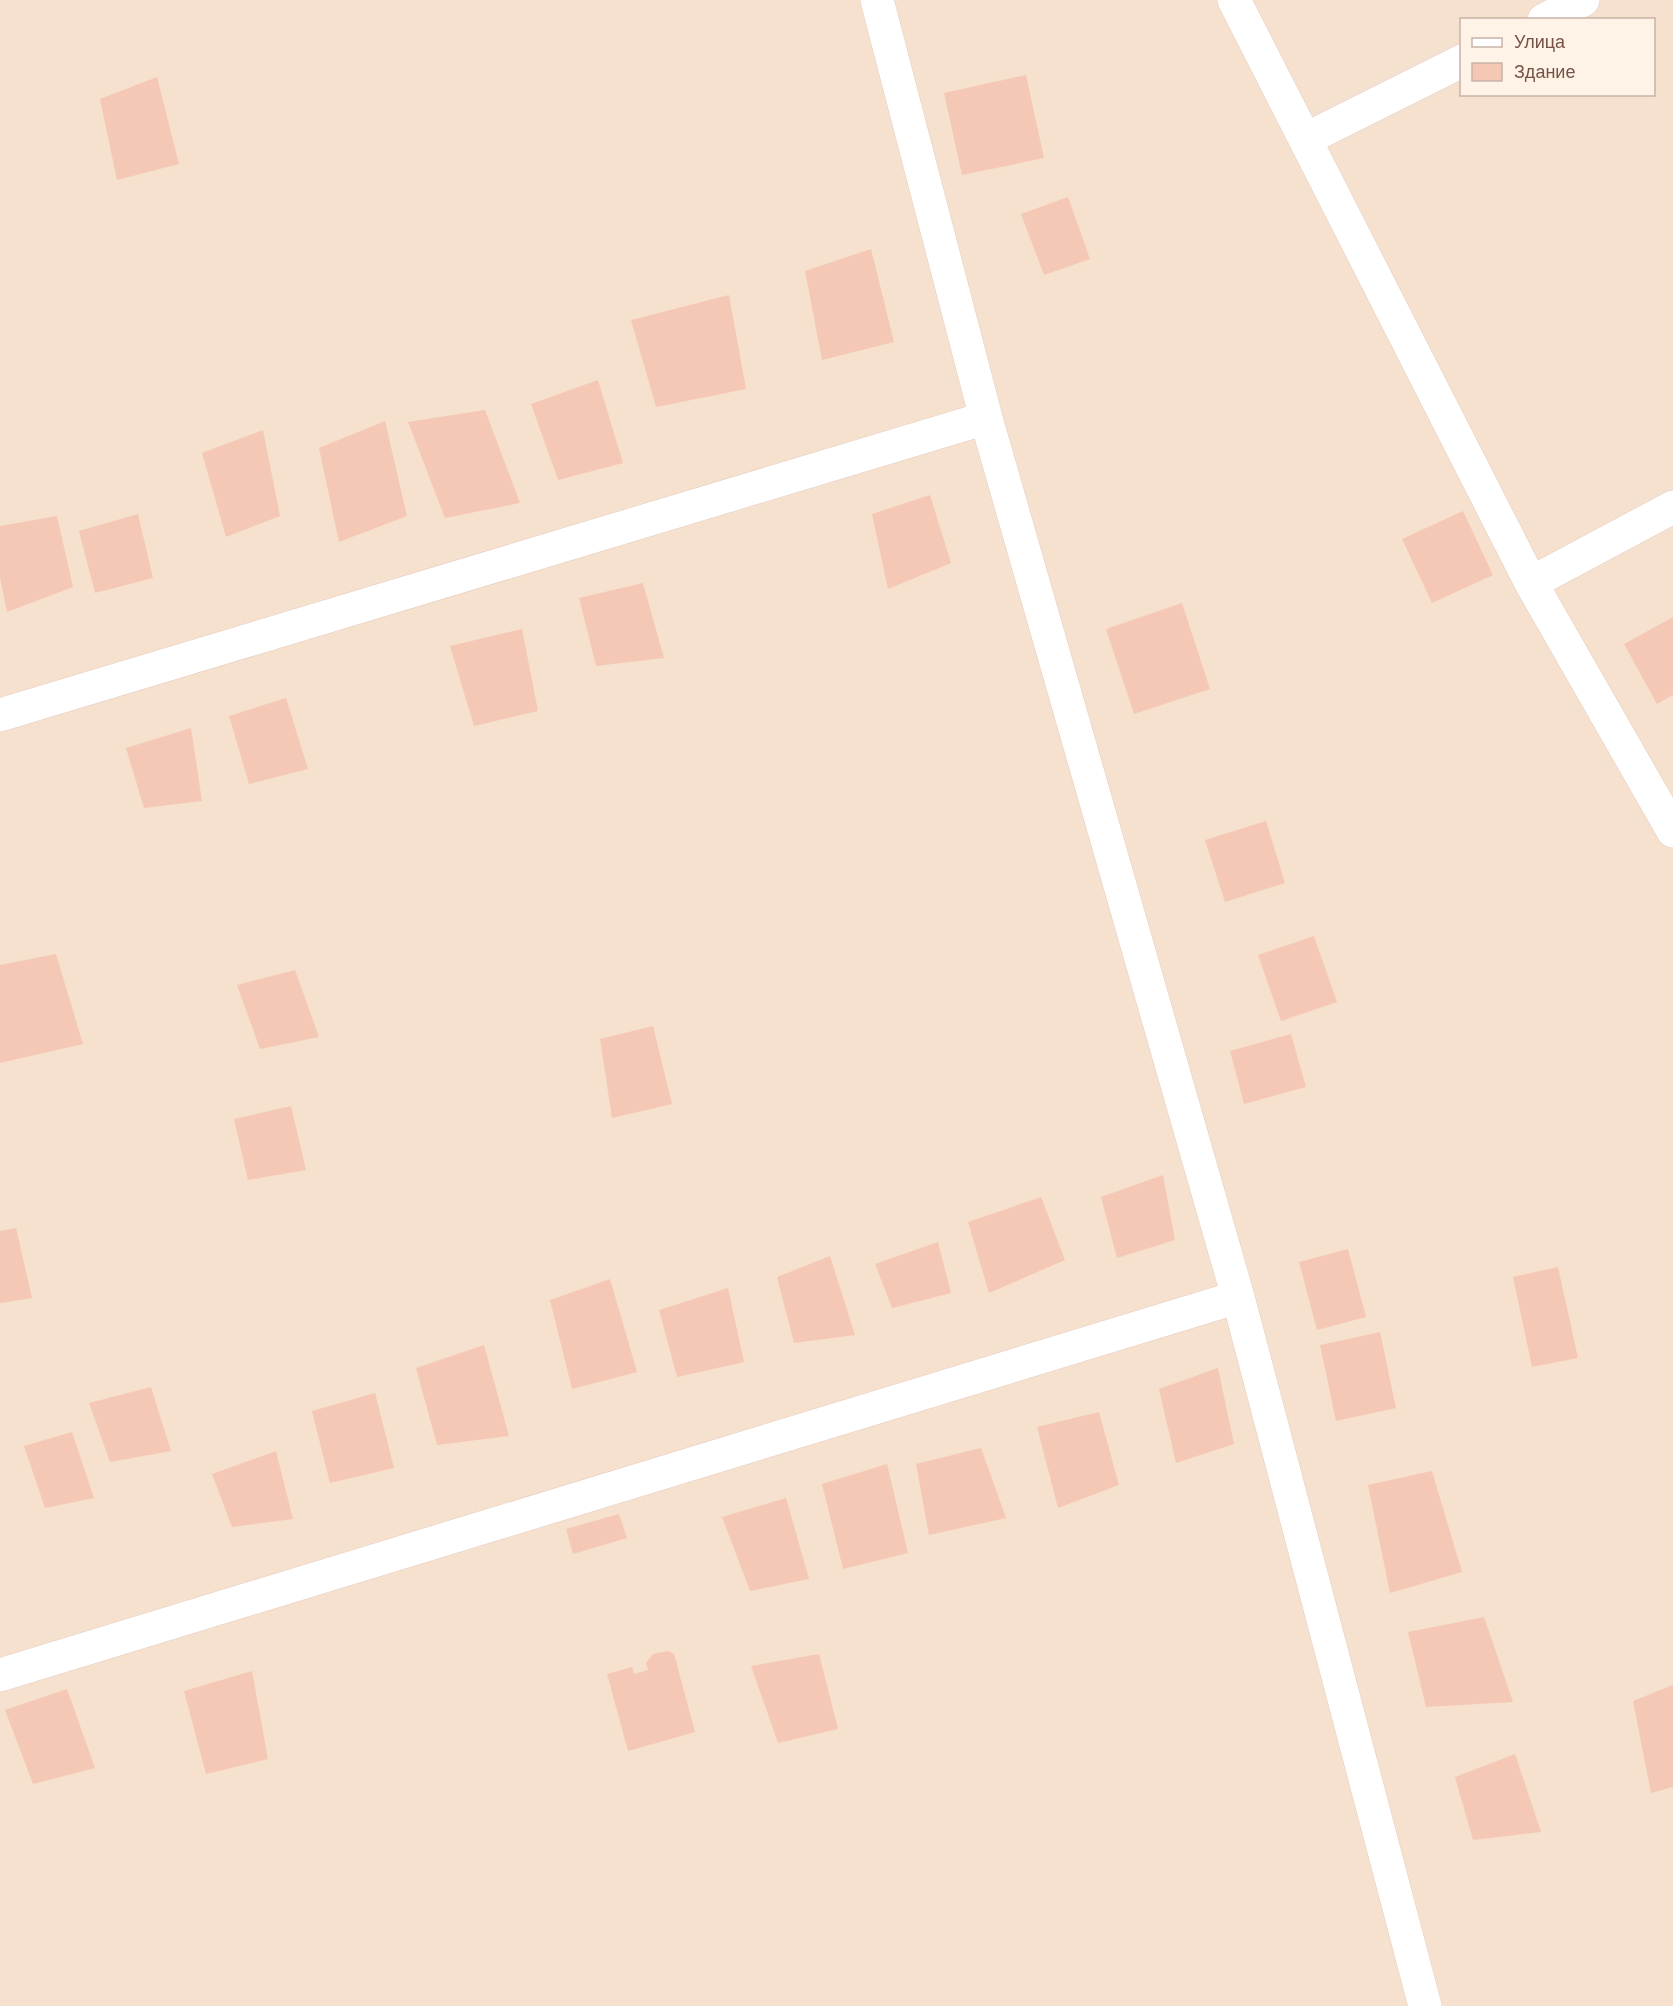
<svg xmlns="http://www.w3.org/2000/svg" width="1673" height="2006" viewBox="0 0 1673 2006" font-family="Helvetica,sans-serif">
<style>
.residential{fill:#f6e0ce;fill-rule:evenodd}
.building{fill:#f5c8b6}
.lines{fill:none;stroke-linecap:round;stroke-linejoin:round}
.minor-casing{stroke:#e5ccbf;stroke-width:34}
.minor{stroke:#fff;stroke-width:33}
</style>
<rect width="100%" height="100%" fill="#feefe0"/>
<path class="residential" d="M 0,0 L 1673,0 L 1673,2006 L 0,2006 ZM 1462,20 L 1654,20 L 1654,94 L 1462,94 Z"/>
<path class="building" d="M 1026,75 L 1044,158 L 962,175 L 944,93 Z
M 157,77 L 179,164 L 117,180 L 100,99 Z
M 1068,197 L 1090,259 L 1044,275 L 1021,214 Z
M 871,249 L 894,342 L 822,360 L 805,271 Z
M 729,295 L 746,389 L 656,407 L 631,320 Z
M 598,380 L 623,463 L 558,480 L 531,404 Z
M 485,410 L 520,503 L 445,518 L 408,422 Z
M 385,421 L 407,516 L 339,542 L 319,448 Z
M 263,430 L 280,516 L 226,537 L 202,453 Z
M 930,495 L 951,563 L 888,589 L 872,514 Z
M 1463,511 L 1493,575 L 1432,603 L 1402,539 Z
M 138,514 L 153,578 L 95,593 L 79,531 Z
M 57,516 L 73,587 L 7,612 L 0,578 L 0,526 Z
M 643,583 L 664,658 L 596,666 L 579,598 Z
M 1182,603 L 1210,689 L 1134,714 L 1106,629 Z
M 1673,617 L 1673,695 L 1657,704 L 1624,644 Z
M 522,629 L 538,711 L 474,726 L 450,646 Z
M 286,698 L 308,769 L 249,784 L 229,716 Z
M 191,728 L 202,801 L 144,808 L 126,748 Z
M 1266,821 L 1285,883 L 1225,902 L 1205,840 Z
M 1314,936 L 1337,1002 L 1281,1021 L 1258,955 Z
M 56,954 L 83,1044 L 0,1063 L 0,965 Z
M 295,970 L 319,1037 L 260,1049 L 237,985 Z
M 653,1026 L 672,1104 L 612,1118 L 600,1039 Z
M 1291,1034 L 1306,1087 L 1244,1104 L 1230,1051 Z
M 291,1106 L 306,1170 L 248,1180 L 234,1119 Z
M 1163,1175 L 1175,1240 L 1117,1258 L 1101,1197 Z
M 1041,1197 L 1065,1260 L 989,1293 L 968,1222 Z
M 16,1228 L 32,1298 L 0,1303 L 0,1231 Z
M 938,1242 L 951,1293 L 892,1308 L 875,1264 Z
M 1348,1249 L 1366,1317 L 1317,1330 L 1299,1262 Z
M 830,1256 L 855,1335 L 794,1343 L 777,1277 Z
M 1558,1267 L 1578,1358 L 1532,1367 L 1513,1277 Z
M 610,1279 L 637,1372 L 572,1389 L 550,1300 Z
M 728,1288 L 744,1362 L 677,1377 L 659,1310 Z
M 1380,1332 L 1396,1408 L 1336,1421 L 1320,1345 Z
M 484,1345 L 509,1436 L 437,1445 L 416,1368 Z
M 1218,1368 L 1234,1444 L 1176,1463 L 1159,1389 Z
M 151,1387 L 171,1451 L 110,1462 L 89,1403 Z
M 375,1393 L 394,1468 L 330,1483 L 312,1411 Z
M 1099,1412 L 1119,1485 L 1058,1508 L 1037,1427 Z
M 72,1432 L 94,1498 L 45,1508 L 24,1446 Z
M 981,1448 L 1006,1518 L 929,1535 L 916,1464 Z
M 276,1451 L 293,1519 L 232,1527 L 212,1474 Z
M 887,1464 L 908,1553 L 843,1569 L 822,1484 Z
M 1432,1471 L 1462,1572 L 1390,1593 L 1368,1485 Z
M 786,1498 L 809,1579 L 750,1591 L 722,1517 Z
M 619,1514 L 627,1538 L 573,1554 L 566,1529 Z
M 1484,1617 L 1513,1702 L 1426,1707 L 1408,1632 Z
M 668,1651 L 674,1654 L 695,1732 L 628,1751 L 607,1674 L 632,1667 L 634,1674 L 648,1670 L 646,1663 L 653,1654 Z
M 819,1654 L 838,1729 L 778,1743 L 751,1666 Z
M 252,1671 L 268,1759 L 206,1774 L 184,1691 Z
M 1673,1685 L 1673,1787 L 1651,1793 L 1633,1701 Z
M 67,1689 L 95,1768 L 33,1784 L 5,1710 Z
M 1515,1754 L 1541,1832 L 1473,1840 L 1455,1777 Z"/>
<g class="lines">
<g class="minor-casing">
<path id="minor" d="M 877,0 L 986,418 L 1238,1297 L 1425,2006
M 1234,0 L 1531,583 L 1673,831
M 1544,20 L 1583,0
M 1306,139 L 1462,61
M 1531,583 L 1673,507
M 0,715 L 986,418
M 0,1675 L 1238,1297"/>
</g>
<use href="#minor" class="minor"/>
</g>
<rect x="1460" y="18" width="195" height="78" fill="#fff3e8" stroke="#c9b3a7" stroke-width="1.5"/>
<rect x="1472" y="38" width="30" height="9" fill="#ffffff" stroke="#c9b3a7" stroke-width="1.5"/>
<text x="1514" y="48" font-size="18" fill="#775246">Улица</text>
<rect x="1472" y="63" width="30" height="18" fill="#f5c8b6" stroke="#c9b3a7" stroke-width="1.5"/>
<text x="1514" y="78" font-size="18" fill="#775246">Здание</text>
</svg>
